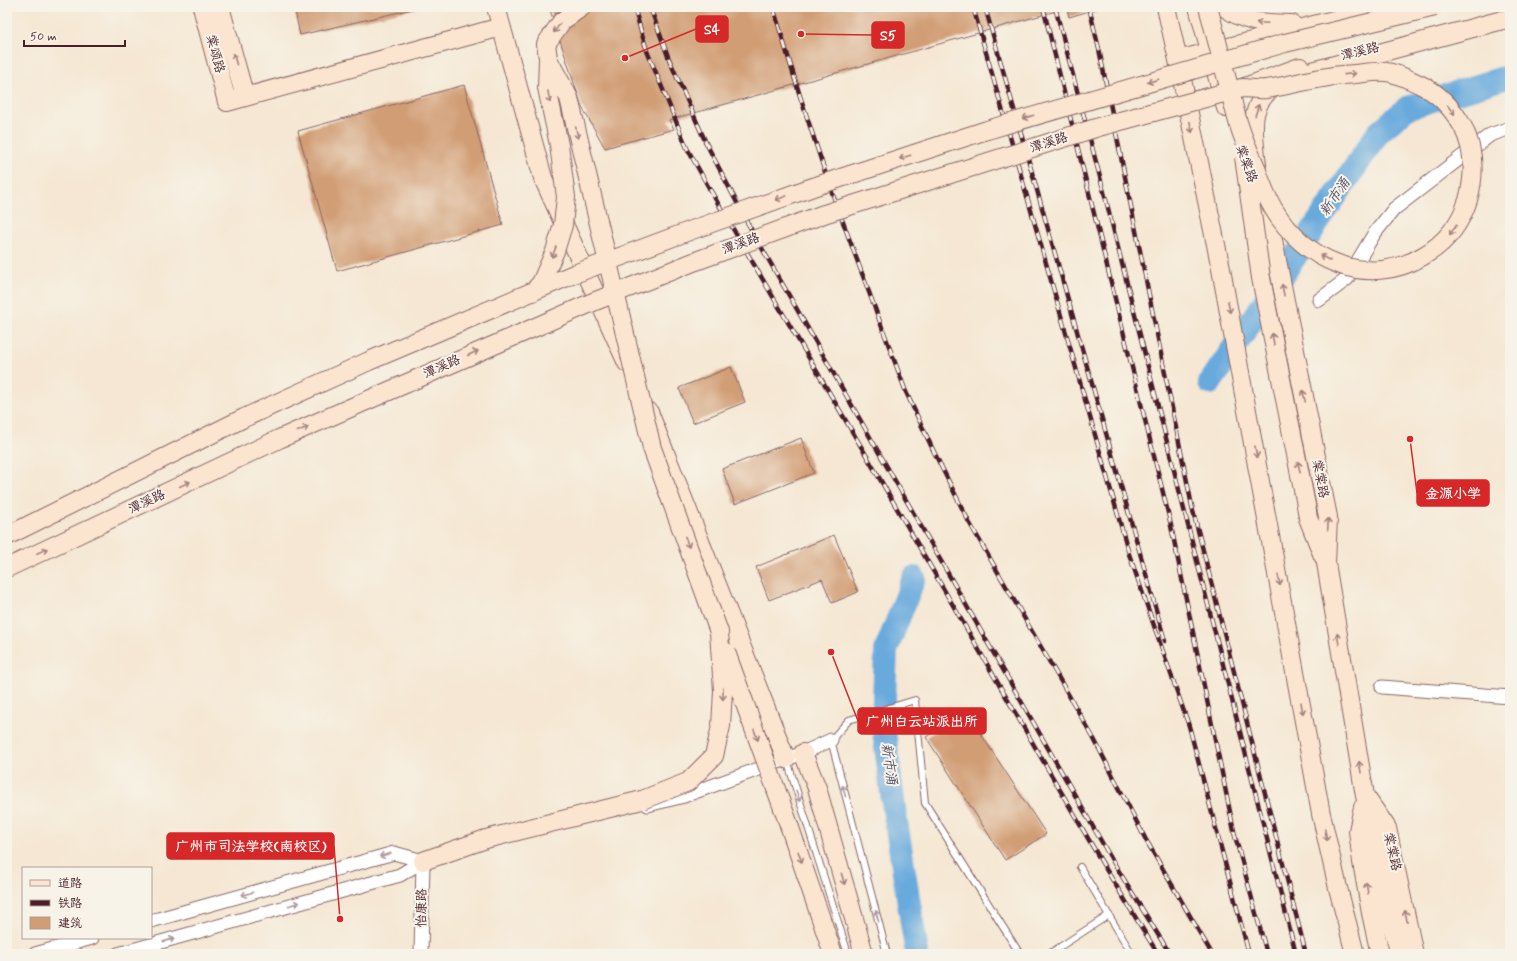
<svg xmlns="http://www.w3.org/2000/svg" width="1517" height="961" viewBox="0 0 1517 961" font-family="Mynerve,'LXGW WenKai TC',sans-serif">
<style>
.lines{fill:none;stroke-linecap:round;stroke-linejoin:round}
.river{stroke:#69aadd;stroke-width:24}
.building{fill:#d19d74}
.lane-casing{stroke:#866566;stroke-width:8}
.street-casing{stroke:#866566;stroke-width:15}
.secondary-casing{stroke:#866566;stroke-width:20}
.lane{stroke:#fff;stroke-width:6}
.street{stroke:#fff;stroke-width:13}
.secondary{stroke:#fce5d0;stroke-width:18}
.rail-casing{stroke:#4a1f2b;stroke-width:4.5}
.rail{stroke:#f7f3e8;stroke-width:3;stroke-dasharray:9;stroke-linecap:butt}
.secondary-bridge-casing{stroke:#866566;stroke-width:20;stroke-linecap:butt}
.secondary-bridge{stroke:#fce5d0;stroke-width:18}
.oneway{stroke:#a3827e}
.oneway2{stroke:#ae9aa0}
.labels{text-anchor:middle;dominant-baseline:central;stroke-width:4;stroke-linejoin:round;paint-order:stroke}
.street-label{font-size:13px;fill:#4a1f2b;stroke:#f7f3e8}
.water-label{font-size:14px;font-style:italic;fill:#555069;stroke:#f7f3e8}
.leader{fill:none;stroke:#d62828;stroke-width:1.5}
.callout-dot{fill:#d62828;stroke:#f7f3e8;stroke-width:1.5}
.callout{fill:#d62828;stroke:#d62828;stroke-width:1.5}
.callout-label{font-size:14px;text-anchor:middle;font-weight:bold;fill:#fff}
</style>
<rect width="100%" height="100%" fill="#f7f3e8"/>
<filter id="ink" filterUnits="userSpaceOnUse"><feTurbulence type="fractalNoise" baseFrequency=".025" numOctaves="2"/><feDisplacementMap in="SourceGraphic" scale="8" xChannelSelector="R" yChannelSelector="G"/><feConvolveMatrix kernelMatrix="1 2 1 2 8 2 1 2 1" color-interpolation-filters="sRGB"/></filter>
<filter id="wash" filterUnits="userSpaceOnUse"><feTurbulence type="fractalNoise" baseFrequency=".012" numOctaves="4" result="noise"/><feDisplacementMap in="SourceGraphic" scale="16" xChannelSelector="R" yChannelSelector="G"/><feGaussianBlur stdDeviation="0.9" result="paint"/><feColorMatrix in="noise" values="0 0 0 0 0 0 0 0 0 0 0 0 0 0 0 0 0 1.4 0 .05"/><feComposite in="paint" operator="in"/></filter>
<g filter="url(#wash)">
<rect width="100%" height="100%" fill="#f5e7d3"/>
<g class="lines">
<path class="river" d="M 1210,383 L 1378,133 L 1407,108 L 1510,76
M 914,578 L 886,650 L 883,723 L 894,809 L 917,954"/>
</g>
<g id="blocks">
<path class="building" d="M 294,7 L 417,7 L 417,8 L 300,35 Z
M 549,7 L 1103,7 L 1069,17 L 1067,8 L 669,120 L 674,129 L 605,148 L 582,107 Z
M 464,85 L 503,225 L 337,271 L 298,131 Z
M 731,367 L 745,402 L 693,423 L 679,388 Z
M 801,438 L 814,473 L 735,504 L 722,469 Z
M 834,535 L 858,592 L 832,603 L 822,579 L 769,600 L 756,567 Z
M 966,711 L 1046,834 L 1005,860 L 926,737 Z"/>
</g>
</g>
<g filter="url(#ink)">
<use href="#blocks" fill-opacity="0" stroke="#866566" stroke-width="1"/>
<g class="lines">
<g class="lane-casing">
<path id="lane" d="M 787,760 L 848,954
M 1080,867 L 1132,954
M 887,954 L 831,740 L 849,720 L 915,700 L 925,803 L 1020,954
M 1049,954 L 1109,915"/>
</g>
<g class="street-casing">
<path id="street" d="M 1510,7 L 1510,8
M 1319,300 L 1347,279 L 1374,234 L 1394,209 L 1490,135 L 1510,128
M 1382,687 L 1510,697
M 648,805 L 684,796 L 803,753 L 831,740
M 151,921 L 394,853 L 423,861
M 35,954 L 92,938
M 118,954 L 400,875 L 423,861 L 432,859
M 421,954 L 423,861"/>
</g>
<g class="secondary-casing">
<path id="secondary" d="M 202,7 L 227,102 L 501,27
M 220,7 L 245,97
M 496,7 L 543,178 L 627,363
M 1166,7 L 1178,60 L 1221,269 L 1321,814 L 1338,888 L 1355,954
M 1198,7 L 1226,108
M 1224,7 C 1247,24 1264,23 1292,24
M 548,58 L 546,44 L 562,21 L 582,7
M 1178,60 L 1384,7
M 1290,77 L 1510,18
M 1242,88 L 1300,67
M 1257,165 C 1254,134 1245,101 1280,84
M 1252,181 L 1273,240 L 1328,517 L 1326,563 L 1365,796 L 1387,828 L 1414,954
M 649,412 L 786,759
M 1306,505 L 1308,518 L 1323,556
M 803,753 L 817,788 L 864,954
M 1366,803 L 1384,897 L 1400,954
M 1363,807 L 1358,831 L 1362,862 L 1371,913 L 1380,954
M 423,861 L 486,839 L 642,800"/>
</g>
<use href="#lane" class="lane"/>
<use href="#street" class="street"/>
<use href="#secondary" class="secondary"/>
<g class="rail-casing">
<path id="rail" d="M 634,7 L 647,51 L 687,148 L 709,188 L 866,455 L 1104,866 L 1158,954
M 650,7 L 669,59 L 706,143 L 747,222 L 1112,860 L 1170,954
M 773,7 L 800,96 L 830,187 L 906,392 L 934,452 L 969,522 L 1094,739 L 1146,840 L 1212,954
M 973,7 L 1129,554 L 1189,726 L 1249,954
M 985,7 L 1165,641
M 1043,7 L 1170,521 L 1235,836 L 1267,954
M 1055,7 L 1105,196 L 1296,954
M 1089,7 L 1099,49 L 1193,511 L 1306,954"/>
</g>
<use href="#rail" class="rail"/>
<g class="secondary-bridge-casing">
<path id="secondary-bridge" d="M 548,59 L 569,98 L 652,448 L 719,632 L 723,691 L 721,726 L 714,756 L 688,782 L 642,800
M 1244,157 L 1261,278 L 1306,505
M 533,292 L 541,283 L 555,251 L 563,225 L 566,197 L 559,145 L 547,88 L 548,58
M 7,536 L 244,418 L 369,361 L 574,274 L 692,230 L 813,187 L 987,130 L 1285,43 L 1435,7
M 7,568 L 279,439 L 593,302 L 696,261 L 824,214 L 1102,126 L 1242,88 C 1250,88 1258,90 1266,89 C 1287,86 1307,80 1328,77 C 1337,75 1346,75 1355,74 C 1365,73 1377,71 1386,72 C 1397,73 1410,80 1419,84 C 1439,93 1453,109 1463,127 C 1475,151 1475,175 1468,200 C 1460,225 1446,243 1423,256 C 1367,289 1304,261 1273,208 C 1265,195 1260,179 1255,165 C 1250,153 1244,141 1240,128 C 1235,114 1232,98 1228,83 C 1221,58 1215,32 1208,7
M 726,652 L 788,822 L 833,954"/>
</g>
<use href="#secondary-bridge" class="secondary-bridge"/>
</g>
<defs><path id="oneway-shaft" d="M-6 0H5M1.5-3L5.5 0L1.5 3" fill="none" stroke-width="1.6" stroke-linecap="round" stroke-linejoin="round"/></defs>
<g class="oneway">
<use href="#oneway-shaft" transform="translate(1262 23) rotate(-177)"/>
<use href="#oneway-shaft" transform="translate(557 28) rotate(125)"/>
<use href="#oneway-shaft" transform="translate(235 59) rotate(-105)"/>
<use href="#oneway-shaft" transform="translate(1350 74) rotate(-6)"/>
<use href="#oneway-shaft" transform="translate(1153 81) rotate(164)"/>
<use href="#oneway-shaft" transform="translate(549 97) rotate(79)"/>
<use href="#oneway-shaft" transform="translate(1257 110) rotate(-72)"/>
<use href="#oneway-shaft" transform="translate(1451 110) rotate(52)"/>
<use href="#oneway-shaft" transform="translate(1028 117) rotate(164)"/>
<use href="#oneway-shaft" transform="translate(1191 127) rotate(78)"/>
<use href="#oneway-shaft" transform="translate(577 133) rotate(77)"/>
<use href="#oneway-shaft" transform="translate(905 157) rotate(162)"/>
<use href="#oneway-shaft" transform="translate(781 198) rotate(160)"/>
<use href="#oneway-shaft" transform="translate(1453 230) rotate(125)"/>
<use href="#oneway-shaft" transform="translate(554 252) rotate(111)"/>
<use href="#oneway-shaft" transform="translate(1325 258) rotate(-152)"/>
<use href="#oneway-shaft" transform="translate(1283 290) rotate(-101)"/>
<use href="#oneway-shaft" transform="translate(1229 307) rotate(79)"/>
<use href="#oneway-shaft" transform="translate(1273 339) rotate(-101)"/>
<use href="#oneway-shaft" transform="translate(473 353) rotate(-24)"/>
<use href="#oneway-shaft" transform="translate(1304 396) rotate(-101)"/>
<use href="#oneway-shaft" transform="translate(303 429) rotate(-24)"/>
<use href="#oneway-shaft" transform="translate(1256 452) rotate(80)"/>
<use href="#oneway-shaft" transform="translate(1299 467) rotate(-101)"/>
<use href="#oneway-shaft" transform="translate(185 484) rotate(-25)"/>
<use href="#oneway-shaft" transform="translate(1328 524) rotate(-87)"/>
<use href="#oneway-shaft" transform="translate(687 542) rotate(70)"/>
<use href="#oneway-shaft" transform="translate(42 551) rotate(-25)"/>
<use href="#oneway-shaft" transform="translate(1279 580) rotate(80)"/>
<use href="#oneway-shaft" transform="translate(1338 639) rotate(-100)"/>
<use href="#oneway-shaft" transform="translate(723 694) rotate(91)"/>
<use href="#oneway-shaft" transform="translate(1302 708) rotate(80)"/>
<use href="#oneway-shaft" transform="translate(756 735) rotate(70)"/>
<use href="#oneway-shaft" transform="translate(1360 767) rotate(-100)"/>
<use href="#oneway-shaft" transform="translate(1326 835) rotate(77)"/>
<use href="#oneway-shaft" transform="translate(800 857) rotate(71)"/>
<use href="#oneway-shaft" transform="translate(843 879) rotate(74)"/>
<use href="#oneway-shaft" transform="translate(1367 888) rotate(-100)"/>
<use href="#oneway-shaft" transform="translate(1406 916) rotate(-102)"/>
</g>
<g class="oneway2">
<use href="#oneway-shaft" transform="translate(844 791) rotate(-105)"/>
<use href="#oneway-shaft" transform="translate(798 796) rotate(72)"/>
<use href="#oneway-shaft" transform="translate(385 855) rotate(164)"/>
<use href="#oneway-shaft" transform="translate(247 894) rotate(164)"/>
<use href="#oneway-shaft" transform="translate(294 904) rotate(-16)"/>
<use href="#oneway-shaft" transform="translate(877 916) rotate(-105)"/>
<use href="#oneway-shaft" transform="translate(169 940) rotate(-16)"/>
</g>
</g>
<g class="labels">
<g class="street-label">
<text transform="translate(1360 52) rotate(-14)">潭溪路</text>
<text transform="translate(215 54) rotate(75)">棠颂路</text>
<text transform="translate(1049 143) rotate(-18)">潭溪路</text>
<text transform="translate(1246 164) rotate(70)">棠棠路</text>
<text transform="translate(741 244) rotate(-20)">潭溪路</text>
<text transform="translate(442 367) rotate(-24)">潭溪路</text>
<text transform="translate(1320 479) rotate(79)">棠棠路</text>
<text transform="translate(147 502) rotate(-25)">潭溪路</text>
<text transform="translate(1392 852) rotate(77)">棠棠路</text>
<text transform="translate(422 908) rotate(-89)">怡康路</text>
</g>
<g class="water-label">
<text transform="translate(1335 197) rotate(-56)">新市涌</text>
<text transform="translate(889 764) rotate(82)">新市涌</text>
</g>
</g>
<path class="leader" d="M625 58L696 29M801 34L872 35M1410 439L1417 493M831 652L858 721M340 919L334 846"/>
<g class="callout-dot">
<circle cx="625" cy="58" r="4"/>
<circle cx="801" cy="34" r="4"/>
<circle cx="1410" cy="439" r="4"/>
<circle cx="831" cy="652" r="4"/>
<circle cx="340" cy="919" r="4"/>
</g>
<g class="callout">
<rect x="696" y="16" width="32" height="26" rx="4"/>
<rect x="872" y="22" width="32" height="26" rx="4"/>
<rect x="1417" y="480" width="72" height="26" rx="4"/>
<rect x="858" y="708" width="128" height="26" rx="4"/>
<rect x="167" y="833" width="167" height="26" rx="4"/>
</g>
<g class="callout-label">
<text x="712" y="34">S4</text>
<text x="888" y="40">S5</text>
<text x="1453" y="498">金源小学</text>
<text x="922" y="726">广州白云站派出所</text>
<text x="251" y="851">广州市司法学校(南校区)</text>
</g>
<rect width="1517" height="961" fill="none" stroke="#f7f3e8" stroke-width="24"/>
<rect x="22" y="867" width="130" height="72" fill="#f7f3e8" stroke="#b29e9c"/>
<rect x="30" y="880" width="20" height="6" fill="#fce5d0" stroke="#b29e9c"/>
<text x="58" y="887" font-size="12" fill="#4a1f2b">道路</text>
<rect x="30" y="900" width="20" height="6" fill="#4a1f2b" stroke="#b29e9c"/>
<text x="58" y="907" font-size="12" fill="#4a1f2b">铁路</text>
<rect x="30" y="917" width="20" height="12" fill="#d19d74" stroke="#b29e9c"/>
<text x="58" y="927" font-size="12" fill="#4a1f2b">建筑</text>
<path d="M24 40v6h101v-6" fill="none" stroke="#4a1f2b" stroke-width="2"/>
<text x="30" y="40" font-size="12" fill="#4a1f2b" stroke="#f7f3e8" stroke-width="3" paint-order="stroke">50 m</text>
</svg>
